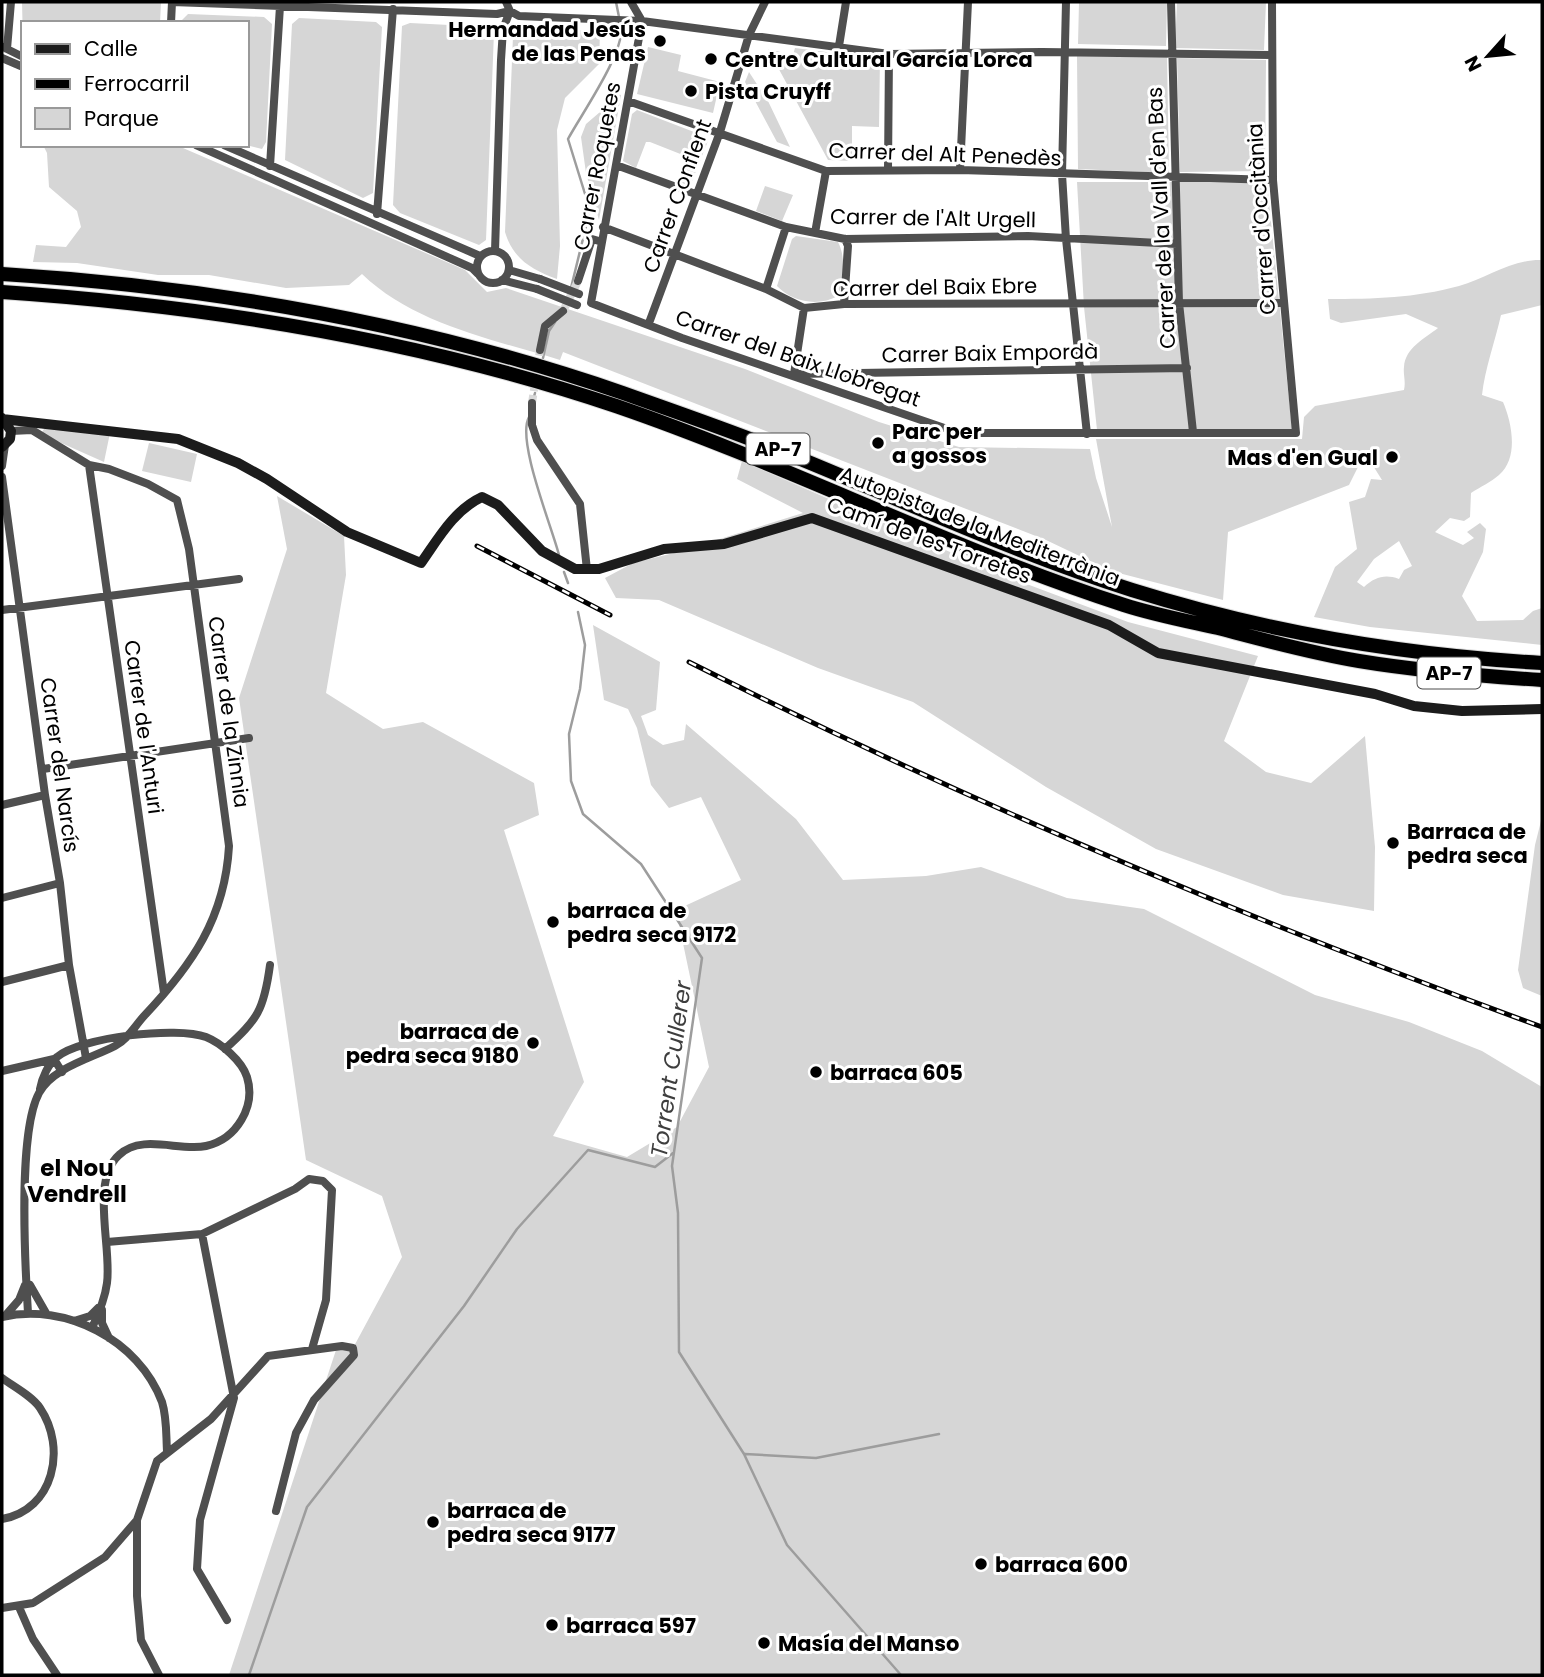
<svg xmlns="http://www.w3.org/2000/svg" width="1544" height="1677" viewBox="0 0 1544 1677" font-family="Poppins,sans-serif">
<style>
.green{fill:#d6d6d6;fill-rule:evenodd}
.lines{fill:none;stroke-linecap:round;stroke-linejoin:round}
.stream{stroke:#9d9d9d;stroke-width:2.5}
.street-tunnel{stroke:#d9d9d9;stroke-width:8;stroke-dasharray:8 4;stroke-linecap:butt}
.highway-casing{stroke:#dbdbdb;stroke-width:16}
.street{stroke:#4f4f4f;stroke-width:8}
.secondary{stroke:#1c1c1c;stroke-width:10}
.highway{stroke:#000;stroke-width:14}
.rail-casing{stroke:#000;stroke-width:5}
.rail{stroke:#fff;stroke-width:2.5;stroke-dasharray:8;stroke-linecap:butt}
.street-bridge{stroke:#4f4f4f;stroke-width:8}
.poi-dot{fill:#000;stroke:#fff;stroke-width:2.5}
.labels{text-anchor:middle;dominant-baseline:central;stroke-width:6;stroke-linejoin:round;paint-order:stroke}
.shield{fill:#fff;stroke:#4c4c4c;stroke-width:2}
.shield-label{font-size:19px;font-weight:bold;fill:#000}
.poi-label{font-size:21px;font-weight:bold;fill:#000;stroke:#fff;text-anchor:start}
.street-label{font-size:21px;fill:#000;stroke:#fff}
.water-label{font-size:23px;font-style:italic;fill:#3e3e3e;stroke:#fff}
.neighbourhood-label{font-size:23px;font-weight:bold;fill:#000;stroke:#fff}
</style>
<rect width="100%" height="100%" fill="#fff"/>
<path class="green" d="M 22,2 L 161,2 L 160,23 L 23,23 L 23,44 Z
M 1079,2 L 1167,2 L 1166,46 L 1078,44 Z
M 1177,2 L 1266,2 L 1264,50 L 1175,48 Z
M 188,14 L 264,17 L 272,24 L 266,142 L 262,149 L 246,145 L 247,23 L 179,23 Z
M 299,18 L 376,22 L 382,27 L 373,193 L 363,198 L 285,160 L 292,24 Z
M 410,23 L 489,27 L 494,32 L 486,240 L 479,245 L 400,213 L 393,205 L 402,26 Z
M 517,28 L 600,31 L 599,64 L 565,98 L 557,130 L 560,246 L 557,279 C 532,270 513,259 505,232 L 513,36 Z
M 648,47 L 681,55 L 678,71 L 720,82 L 713,113 L 637,94 Z
M 795,48 L 880,59 L 879,127 L 852,126 L 852,161 L 828,160 L 768,49 L 793,55 Z
M 1077,56 L 1167,57 L 1169,173 L 1078,169 Z
M 1177,58 L 1266,60 L 1265,171 L 1180,172 Z
M 749,72 L 768,101 L 790,147 L 777,142 L 745,82 Z
M 613,93 L 621,95 L 599,220 L 586,173 L 581,137 L 586,124 L 600,112 Z
M 637,110 L 707,137 L 708,141 L 690,186 L 679,182 L 688,157 L 650,142 L 646,142 L 636,168 L 623,161 L 632,114 Z
M 43,145 L 176,145 L 465,270 L 487,292 L 506,288 L 745,369 L 879,422 L 959,447 L 1090,449 L 1096,478 L 1112,527 L 1096,439 L 1302,439 L 1304,417 L 1315,406 L 1404,390 C 1406,381 1403,375 1404,367 C 1405,348 1425,338 1438,328 L 1406,314 L 1341,323 L 1330,319 L 1328,299 C 1374,299 1415,298 1459,286 C 1487,278 1512,259 1542,260 L 1542,305 L 1501,315 C 1495,342 1485,368 1482,395 L 1503,402 C 1512,423 1519,458 1499,475 C 1491,482 1480,487 1471,493 L 1470,517 L 1464,521 L 1450,518 L 1435,532 L 1463,545 L 1474,538 L 1467,532 L 1480,523 L 1486,529 L 1483,552 L 1462,596 L 1477,621 L 1523,620 L 1533,611 L 1542,608 L 1542,645 L 1370,627 L 1314,617 L 1335,567 L 1357,549 L 1349,502 L 1365,497 L 1371,479 L 1382,480 L 1365,453 L 1349,485 L 1228,532 L 1223,600 L 1111,571 L 1046,540 L 563,352 L 560,360 C 492,339 414,324 362,274 L 349,285 L 286,288 L 209,275 L 158,275 L 77,263 L 33,262 L 36,245 L 66,247 L 81,227 L 77,211 L 49,187 L 47,153 ZM 1399,541 L 1412,566 L 1404,570 L 1399,579 C 1385,574 1375,577 1364,587 L 1357,582 L 1374,559 Z
M 1077,182 L 1267,182 L 1292,429 L 1097,430 L 1084,307 Z
M 765,186 L 793,195 L 782,221 L 756,211 Z
M 796,236 L 838,242 C 846,257 844,281 838,296 C 818,307 792,302 777,286 L 792,239 Z
M 48,422 L 110,433 L 104,462 L 41,434 Z
M 149,443 L 197,454 L 191,482 L 142,471 Z
M 742,461 L 1005,576 L 1128,622 L 1258,656 L 1224,741 L 1266,772 L 1311,783 L 1365,736 L 1375,847 L 1374,911 L 1283,895 L 1156,849 L 1046,787 L 913,702 L 818,668 L 659,600 L 616,598 L 605,578 L 633,563 L 678,552 L 803,513 L 737,479 Z
M 277,496 L 344,536 L 346,575 L 326,693 L 383,729 L 423,722 L 534,783 L 539,815 L 504,830 L 584,1082 L 553,1136 L 627,1157 L 677,1127 L 709,1067 L 676,910 L 741,880 L 701,797 L 669,808 L 651,785 L 637,728 L 628,709 L 604,700 L 593,625 L 660,662 L 656,710 L 641,716 L 648,735 L 663,745 L 684,740 L 686,724 L 796,819 L 843,880 L 926,876 L 981,867 L 1067,898 L 1144,909 L 1315,995 L 1409,1022 L 1482,1051 L 1542,1087 L 1542,1675 L 229,1675 L 337,1347 L 353,1348 L 402,1257 L 382,1196 L 306,1160 L 239,698 L 287,549 Z
M 1542,817 L 1542,996 L 1523,988 L 1518,970 L 1535,845 Z"/>
<g class="lines">
<path class="stream" d="M 616,2 L 619,17
M 571,288 L 590,210 L 568,139 C 582,113 627,50 621,23
M 543,358 L 549,331 L 555,322
M 533,400 L 535,393
M 529,417 C 516,440 552,527 559,555
M 564,572 L 568,583
M 578,612 L 585,645 L 580,689 L 569,734 L 571,781 L 583,814 L 641,864 L 702,958 L 672,1166 L 678,1213 L 679,1352 L 744,1454 L 787,1545 L 901,1675
M 745,1454 L 816,1458 L 939,1434
M 249,1675 L 307,1507 L 464,1306 L 517,1229 L 588,1150 L 655,1167 L 673,1153"/>
<path class="street-tunnel" d="M 563,311 L 578,281
M 532,403 L 540,350"/>
<g class="highway-casing">
<path id="highway" d="M 2,274 C 213,287 423,324 623,393 C 676,412 729,430 781,451 C 898,498 1012,552 1132,590 C 1266,632 1402,655 1542,663
M 2,292 C 210,306 417,339 616,406 C 788,465 951,549 1124,605 C 1155,615 1187,621 1218,628 C 1264,640 1311,653 1359,661 C 1419,671 1481,676 1542,680"/>
</g>
<path class="street" d="M 172,2 L 497,14 L 510,11 L 519,16 L 642,21 L 889,54 L 1042,52 L 1271,55
M 631,2 L 642,21 L 591,303 L 682,338 L 959,433 L 1296,433 L 1273,180 L 1272,2
M 1066,2 L 1062,174 L 1066,239 L 1087,434
M 1171,2 L 1179,303 L 1193,432
M 171,23 L 172,2
M 839,46 L 846,2
M 3,47 L 23,57
M 7,49 L 11,2
M 2,58 L 23,67
M 628,101 L 826,171 L 960,170 L 1273,180
M 196,145 L 472,268 L 478,274
M 224,145 L 480,256
M 616,165 L 786,227 L 845,239 L 1028,236 L 1177,244
M 270,166 L 280,6
M 888,169 L 889,54
M 960,170 L 968,2
M 377,214 L 393,9
M 603,227 L 766,289 L 804,308 L 844,304 L 1284,303
M 815,233 L 826,171
M477 267a16 16 0 1 1 32 0a16 16 0 1 1-32 0Z
M 495,251 L 501,60 L 503,29 L 510,11 L 506,2
M 509,270 L 540,279
M 502,280 L 537,289
M 578,281 L 592,239 L 599,241
M 766,289 L 786,227
M 844,304 L 848,246 L 845,239
M 804,308 L 794,374 L 1187,368
M 649,323 L 720,132 L 749,35 L 765,2
M 540,350 L 545,326 L 563,311
M 532,403 L 532,425 L 537,440 L 580,504 L 587,570
M 11,431 L 32,430 L 89,465 L 109,469 L 148,484 L 177,500 L 189,549 L 229,846 C 225,918 192,965 144,1016 C 134,1027 128,1039 115,1046 C 92,1058 52,1068 39,1093 C 18,1132 25,1265 28,1313
M 89,465 L 164,993
M 2,466 L 5,445
M 2,477 L 45,795 L 60,883 L 69,965 L 86,1058
M 2,610 L 239,579
M 43,769 L 249,738
M 2,805 L 45,795
M 2,898 L 60,883
M 2,982 L 69,965
M 225,1049 C 258,1019 264,1010 270,965
M 2,1071 L 54,1059 L 62,1072
M 40,1089 C 42,1078 48,1064 57,1057 C 81,1037 177,1026 206,1037 C 221,1043 242,1061 247,1077 C 256,1106 237,1139 206,1146 C 180,1152 142,1133 119,1155 C 90,1181 112,1247 107,1283 C 105,1299 99,1313 92,1328
M 202,1234 L 234,1398 L 200,1520 L 197,1569 L 227,1620
M 107,1242 L 202,1234 L 295,1189 L 309,1179 L 323,1181 L 332,1190 L 326,1300 L 312,1349
M 30,1285 L 46,1313
M 102,1310 L 102,1323 L 109,1338
M 5,1316 L 19,1300 L 25,1285
M 2,1317 C 65,1302 139,1340 162,1402 C 167,1418 166,1435 167,1451
M 74,1321 L 90,1316 L 98,1308
M 2,1378 C 14,1387 32,1396 40,1408 C 67,1448 54,1510 2,1519
M 137,1520 L 137,1596 L 141,1640 L 159,1675
M 19,1607 L 33,1639 L 57,1675
M 2,1608 L 33,1603 L 105,1557 L 137,1520 L 157,1461 L 211,1419 L 268,1356 L 342,1346 L 353,1348 L 354,1355 L 314,1400 L 296,1433 L 276,1511"/>
<path class="secondary" d="M 2,418 L 11,431 L 10,439 L 2,447
M 2,419 L 178,439 L 238,463 L 267,479 L 347,532 L 421,563 C 438,539 454,510 482,497 L 498,505 L 542,551 L 575,569 L 599,569 L 664,549 L 724,544 L 812,518 L 1109,625 L 1158,653 L 1375,694 L 1414,706 L 1462,711 L 1542,709"/>
<use href="#highway" class="highway"/>
<g class="rail-casing">
<path id="rail" d="M 477,546 L 610,615
M 689,662 C 965,801 1252,921 1542,1027"/>
</g>
<use href="#rail" class="rail"/>
<path class="street-bridge" d="M 540,279 L 579,294
M 537,289 L 577,305"/>
</g>
<g class="poi-dot">
<circle cx="660" cy="41" r="7"/>
<circle cx="711" cy="59" r="7"/>
<circle cx="691" cy="91" r="7"/>
<circle cx="878" cy="443" r="7"/>
<circle cx="1392" cy="457" r="7"/>
<circle cx="1393" cy="843" r="7"/>
<circle cx="553" cy="922" r="7"/>
<circle cx="533" cy="1043" r="7"/>
<circle cx="816" cy="1072" r="7"/>
<circle cx="433" cy="1522" r="7"/>
<circle cx="981" cy="1564" r="7"/>
<circle cx="552" cy="1625" r="7"/>
<circle cx="764" cy="1643" r="7"/>
</g>
<g class="labels">
<g class="shield">
<rect x="746.5" y="433.5" width="63" height="31" rx="5"/>
<rect x="1417.5" y="657.5" width="63" height="31" rx="5"/>
</g>
<g class="shield-label">
<text x="778" y="449">AP-7</text>
<text x="1449" y="673">AP-7</text>
</g>
<g class="poi-label">
<text x="646" y="29" text-anchor="end">Hermandad Jesús<tspan x="646" dy="24">de las Penas</tspan></text>
<text x="725" y="59">Centre Cultural García Lorca</text>
<text x="705" y="91">Pista Cruyff</text>
<text x="892" y="431">Parc per<tspan x="892" dy="24">a gossos</tspan></text>
<text x="1378" y="457" text-anchor="end">Mas d'en Gual</text>
<text x="1407" y="831">Barraca de<tspan x="1407" dy="24">pedra seca</tspan></text>
<text x="567" y="910">barraca de<tspan x="567" dy="24">pedra seca 9172</tspan></text>
<text x="519" y="1031" text-anchor="end">barraca de<tspan x="519" dy="24">pedra seca 9180</tspan></text>
<text x="830" y="1072">barraca 605</text>
<text x="447" y="1510">barraca de<tspan x="447" dy="24">pedra seca 9177</tspan></text>
<text x="995" y="1564">barraca 600</text>
<text x="566" y="1625">barraca 597</text>
<text x="778" y="1643">Masía del Manso</text>
</g>
<g class="street-label">
<text transform="translate(945 154) rotate(2)">Carrer del Alt Penedès</text>
<text transform="translate(597 166) rotate(-79)">Carrer Roquetes</text>
<text transform="translate(677 196) rotate(-70)">Carrer Conflent</text>
<text transform="translate(933 218) rotate(1)">Carrer de l'Alt Urgell</text>
<text transform="translate(1161 218) rotate(-93)">Carrer de la Vall d'en Bas</text>
<text transform="translate(1261 219) rotate(-94)">Carrer d'Occitània</text>
<text transform="translate(935 287) rotate(-1)">Carrer del Baix Ebre</text>
<text transform="translate(990 353) rotate(-1)">Carrer Baix Empordà</text>
<text transform="translate(798 358) rotate(19)">Carrer del Baix Llobregat</text>
<text transform="translate(980 526) rotate(21)">Autopista de la Mediterrània</text>
<text transform="translate(929 540) rotate(20)">Camí de les Torretes</text>
<text transform="translate(229 712) rotate(82)">Carrer de la Zinnia</text>
<text transform="translate(144 727) rotate(82)">Carrer de l'Anturi</text>
<text transform="translate(60 765) rotate(82)">Carrer del Narcís</text>
</g>
<g class="water-label">
<text transform="translate(671 1069) rotate(-82)">Torrent Cullerer</text>
</g>
<g class="neighbourhood-label">
<text x="77" y="1168">el Nou<tspan x="77" dy="26">Vendrell</tspan></text>
</g>
</g>
<rect width="1544" height="1677" fill="none" stroke="#000000" stroke-width="7"/>
<rect x="21" y="21" width="228" height="126" fill="#ffffff" stroke="#999999" stroke-width="2"/>
<rect x="35" y="44" width="35" height="10" fill="#1c1c1c" stroke="#999999" stroke-width="2"/>
<text x="84" y="56" font-size="21" fill="#000000">Calle</text>
<rect x="35" y="79" width="35" height="10" fill="#000000" stroke="#999999" stroke-width="2"/>
<text x="84" y="91" font-size="21" fill="#000000">Ferrocarril</text>
<rect x="35" y="108" width="35" height="21" fill="#d6d6d6" stroke="#999999" stroke-width="2"/>
<text x="84" y="126" font-size="21" fill="#000000">Parque</text>
<g transform="translate(1488 56) rotate(243)" stroke="#ffffff" stroke-width="5" paint-order="stroke">
<path d="M0-5L12 26L0 18L-12 26Z" fill="#000000"/>
<text y="-10" font-size="19" font-weight="bold" text-anchor="middle" fill="#000000">N</text>
</g>
</svg>
